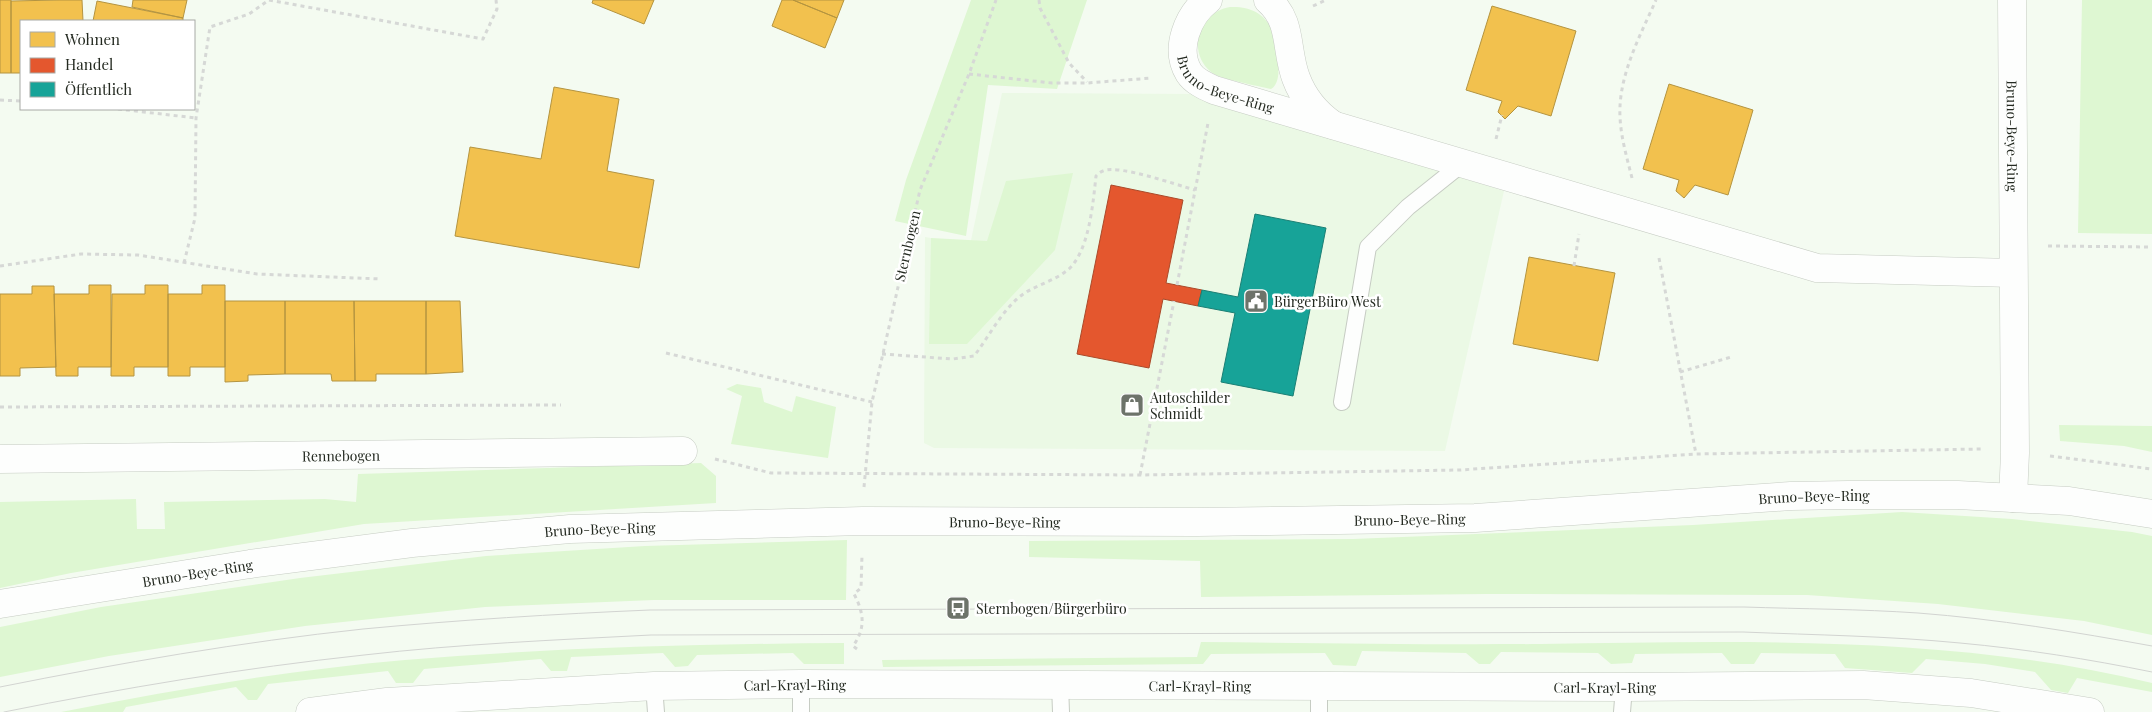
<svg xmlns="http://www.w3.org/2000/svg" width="2152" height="712" viewBox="0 0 2152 712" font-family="'Playfair Display',serif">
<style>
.built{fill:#ebf9e5}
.green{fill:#def7d2}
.homes{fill:#f2c14e;stroke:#b49440}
.shops{fill:#e4572e;stroke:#aa4a2a}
.public{fill:#17a398;stroke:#1b7f74}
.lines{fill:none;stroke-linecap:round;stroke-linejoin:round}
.lane-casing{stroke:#c6ccc3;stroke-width:18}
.street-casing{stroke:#c6ccc3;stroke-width:29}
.path{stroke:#d6d8d6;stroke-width:3;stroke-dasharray:4 4;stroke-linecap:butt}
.lane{stroke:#fdfefd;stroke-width:16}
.street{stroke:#fdfefd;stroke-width:28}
.tram{stroke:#d2d4d1;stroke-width:1}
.labels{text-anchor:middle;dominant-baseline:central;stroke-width:5;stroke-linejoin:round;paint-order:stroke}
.street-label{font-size:14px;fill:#242a21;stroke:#fff}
.poi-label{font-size:14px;fill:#242a21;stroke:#fff;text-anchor:start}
</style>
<rect width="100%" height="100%" fill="#f4fbf1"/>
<path class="built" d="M 1002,93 L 1192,94 L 1504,191 L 1445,451 L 934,448 L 924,443 L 925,237 L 970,245 Z"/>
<path class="green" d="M 971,0 L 1087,0 L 1057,89 L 988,85 L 966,236 L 895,221 L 906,180 Z
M 2082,0 L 2152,0 L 2152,234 L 2078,233 Z
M 1230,7 C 1248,6 1264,12 1272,30 C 1274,45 1286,80 1271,89 C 1259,86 1219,79 1211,72 C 1186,51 1199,12 1230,7 Z
M 1073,173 L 1055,250 L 967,344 L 929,344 L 931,238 L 987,241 L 1006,181 Z
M 737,384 L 761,388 L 764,402 L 792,412 L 796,396 L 836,407 L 828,458 L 731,444 L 742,396 L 726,389 Z
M 2059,425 L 2152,426 L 2152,452 L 2124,446 L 2060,441 Z
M 701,463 L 716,476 L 716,503 L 364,524 L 71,573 L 0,588 L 0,502 L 136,499 L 137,529 L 165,529 L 164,502 L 325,499 L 356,502 L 358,474 Z
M 1902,512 L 2012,519 L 2132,532 L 2152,536 L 2152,635 L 2084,621 L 1938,604 L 1807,595 L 1487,594 L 1201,597 L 1200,561 L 1029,557 L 1029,541 L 1353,539 L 1693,525 Z
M 847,540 L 846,600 L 654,600 L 485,607 L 305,626 L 109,656 L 0,677 L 0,627 L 101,607 L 300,578 L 486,556 L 645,546 Z
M 1201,642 C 1314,643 1428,645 1541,644 C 1744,641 1953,635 2152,683 L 2152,692 L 2077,678 L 2068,693 L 2051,690 L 2035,672 L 1985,664 L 1926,659 L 1912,673 L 1845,668 L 1835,654 L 1761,653 L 1754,664 L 1731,664 L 1722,653 L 1635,654 L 1632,663 L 1611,664 L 1598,653 L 1501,652 L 1490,664 L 1479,664 L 1466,653 L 1362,651 L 1356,666 L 1333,665 L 1325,653 L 1211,654 L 1203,664 L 883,667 L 882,660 L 1197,657 Z
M 844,643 L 844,664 L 804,664 L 793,653 L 697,655 L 688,666 L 675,667 L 663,653 L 571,657 L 567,671 L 551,671 L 541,659 L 424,669 L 413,683 L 396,683 L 388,671 L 268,684 L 257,700 L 248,700 L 236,687 L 126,707 L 123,712 L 61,712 C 174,690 289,670 405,660 C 551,648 697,644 844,643 Z"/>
<path class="homes" d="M 0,0 L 11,0 L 11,73 L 0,73 Z
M 59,0 L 82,0 L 83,21 L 21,21 L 21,73 L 11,73 L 11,1 Z
M 133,0 L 187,0 L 183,18 L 132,7 Z
M 593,0 L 654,0 L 644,24 L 592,3 Z
M 782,0 L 793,0 L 837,18 L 825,48 L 772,26 Z
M 793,0 L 844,0 L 837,18 Z
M 97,1 L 183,18 L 183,21 L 93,21 Z
M 1492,6 L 1576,31 L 1551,116 L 1518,106 L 1505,119 L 1498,112 L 1502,101 L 1466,90 Z
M 1669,84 L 1753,110 L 1728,195 L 1695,185 L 1684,198 L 1676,191 L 1679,180 L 1643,169 Z
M 554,87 L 619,99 L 607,171 L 654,180 L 639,268 L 455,236 L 470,147 L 541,159 Z
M 1529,257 L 1615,273 L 1598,361 L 1513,344 Z
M 89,285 L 111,285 L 111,367 L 78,367 L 78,376 L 56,376 L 54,294 L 89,294 Z
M 145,285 L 168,285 L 168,367 L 134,367 L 134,376 L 111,376 L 112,294 L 145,294 Z
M 202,285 L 225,285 L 225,367 L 190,367 L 190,376 L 168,376 L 168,294 L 202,294 Z
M 32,286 L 54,286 L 56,367 L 20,368 L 20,376 L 0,376 L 0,294 L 32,294 Z
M 225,301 L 285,301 L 285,374 L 248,375 L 248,381 L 225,382 Z
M 285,301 L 354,301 L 355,381 L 332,381 L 331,374 L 285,374 Z
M 354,301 L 426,301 L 426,374 L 376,374 L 376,381 L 355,381 Z
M 426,301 L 460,301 L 463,372 L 426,374 Z"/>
<path class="shops" d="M 1111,185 L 1183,200 L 1166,283 L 1202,290 L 1198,306 L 1163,299 L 1149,368 L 1077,354 Z"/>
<path class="public" d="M 1255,214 L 1326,228 L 1293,396 L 1221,382 L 1235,313 L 1198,306 L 1202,290 L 1238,297 Z"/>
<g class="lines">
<g class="lane-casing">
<path id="lane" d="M 1342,402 L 1368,247 L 1408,207 L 1463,163
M 801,684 L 801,712
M 1060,684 L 1061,712
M 654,686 L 656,712
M 1319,686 L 1319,712
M 1622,712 L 1624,687"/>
</g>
<g class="street-casing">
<g id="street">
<path id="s1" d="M 1208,0 C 1188,15 1174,49 1189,73 C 1194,81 1205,86 1214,90 L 1817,268 L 2013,273"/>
<path d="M 1268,0 C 1293,22 1285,49 1296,78 C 1303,97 1317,114 1333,125"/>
<path id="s2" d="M 2012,0 L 2015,453 L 2013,498"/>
<path id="s3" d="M 0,459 L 683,451"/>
<path id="s4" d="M 0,604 L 250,564 L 412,543 L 570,529 L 863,521 L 1197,522 L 1475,518 L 1791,496 L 1848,495 L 1958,495 L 2069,501 L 2152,514"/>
<path id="s5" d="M 310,712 L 387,702 L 654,686 L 801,684 L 1624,687 L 1863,685 L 1971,693 L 2090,712"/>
</g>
</g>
<path class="path" d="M 269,0 L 483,39 L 497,9 L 496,0
M 1039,0 L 1040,8 L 1069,63 L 1087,82
M 1313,6 L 1326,0
M 969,74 L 1052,83 L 1087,83 L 1152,78
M 0,100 L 21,101
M 118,109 L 196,118
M 1496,139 L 1502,115
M 1632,178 C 1627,158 1621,138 1620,117 C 1618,76 1640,36 1656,0
M 2048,246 L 2152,247
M 1659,258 L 1696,454
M 184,263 L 195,218 L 196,118 L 210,27 L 249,14 L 269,0
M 0,266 L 81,254 L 138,255 L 257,274 L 381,279
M 1574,266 L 1579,234
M 1177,285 L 1208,123
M 666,353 L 872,402
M 882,354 L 953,359 L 974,356 C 988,338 1000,314 1018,298 C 1032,286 1050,283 1065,272 C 1089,256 1093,203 1096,176 C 1098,174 1100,172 1103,171 C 1118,164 1177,185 1195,190
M 1680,372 L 1731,357
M 0,407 L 561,405
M 2050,456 L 2152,469
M 715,459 L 771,473 L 1140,475 L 1460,470 L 1696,454 L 1981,449
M 1140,475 L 1174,301
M 864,487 L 872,402 L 920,190 L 969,74 L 996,0
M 857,649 L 853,646 C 866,628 864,613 854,594 L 861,588 L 862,555"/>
<use href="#lane" class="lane"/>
<use href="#street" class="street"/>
<path class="tram" d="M 0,687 C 120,663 241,642 363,629 C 459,620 554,614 650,610 L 1744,607 C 1802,609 1860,609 1918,613 C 1997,619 2075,632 2152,646
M 4,712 C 123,688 243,668 364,655 C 459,644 555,640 651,635 L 1743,632 C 1816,635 1888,636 1960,643 C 2025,649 2088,659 2152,672"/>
</g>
<defs>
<g id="civic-square" transform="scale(1.25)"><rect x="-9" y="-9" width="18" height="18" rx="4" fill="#6d736a" stroke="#fff"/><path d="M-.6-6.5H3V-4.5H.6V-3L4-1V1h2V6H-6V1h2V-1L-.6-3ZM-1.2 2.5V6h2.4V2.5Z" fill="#fff"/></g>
<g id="shop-square" transform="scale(1.25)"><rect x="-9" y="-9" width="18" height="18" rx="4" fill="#6d736a" stroke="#fff"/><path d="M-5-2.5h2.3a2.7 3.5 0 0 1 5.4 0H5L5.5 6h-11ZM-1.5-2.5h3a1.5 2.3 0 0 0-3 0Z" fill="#fff"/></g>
<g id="bus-square" transform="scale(1.25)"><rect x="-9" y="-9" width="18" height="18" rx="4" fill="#6d736a" stroke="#fff"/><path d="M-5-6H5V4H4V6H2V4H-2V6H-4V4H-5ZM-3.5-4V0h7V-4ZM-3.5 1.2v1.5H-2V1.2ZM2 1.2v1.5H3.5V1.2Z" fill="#fff"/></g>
</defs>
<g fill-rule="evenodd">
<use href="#civic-square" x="1256" y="301"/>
<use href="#shop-square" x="1132" y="405"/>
<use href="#bus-square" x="958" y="608"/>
</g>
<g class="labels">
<g class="street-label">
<text stroke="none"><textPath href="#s1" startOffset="119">Bruno-Beye-Ring</textPath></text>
<text stroke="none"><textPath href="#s2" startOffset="136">Bruno-Beye-Ring</textPath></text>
<text transform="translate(907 246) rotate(-77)">Sternbogen</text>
<text stroke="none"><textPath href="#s3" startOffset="341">Rennebogen</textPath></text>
<text stroke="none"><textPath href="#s4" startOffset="1820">Bruno-Beye-Ring</textPath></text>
<text stroke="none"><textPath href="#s4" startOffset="1415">Bruno-Beye-Ring</textPath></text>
<text stroke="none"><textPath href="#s4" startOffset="1010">Bruno-Beye-Ring</textPath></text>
<text stroke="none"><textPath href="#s4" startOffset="605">Bruno-Beye-Ring</textPath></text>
<text stroke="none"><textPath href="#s4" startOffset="200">Bruno-Beye-Ring</textPath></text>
<text stroke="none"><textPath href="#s5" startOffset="486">Carl-Krayl-Ring</textPath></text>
<text stroke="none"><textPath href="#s5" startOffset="891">Carl-Krayl-Ring</textPath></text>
<text stroke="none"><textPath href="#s5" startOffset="1296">Carl-Krayl-Ring</textPath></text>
</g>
<g class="poi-label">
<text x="1274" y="301">BürgerBüro West</text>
<text x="1150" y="397">Autoschilder<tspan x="1150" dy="16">Schmidt</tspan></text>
<text x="976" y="608">Sternbogen/Bürgerbüro</text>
</g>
</g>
<rect x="20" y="20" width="175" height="90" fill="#ffffff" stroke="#a7aaa6"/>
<rect x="30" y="32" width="25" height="15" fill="#f2c14e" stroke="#a7aaa6"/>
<text x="65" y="45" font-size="15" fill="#242a21">Wohnen</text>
<rect x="30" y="58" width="25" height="15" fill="#e4572e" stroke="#a7aaa6"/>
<text x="65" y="70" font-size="15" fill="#242a21">Handel</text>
<rect x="30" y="82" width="25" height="15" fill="#17a398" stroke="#a7aaa6"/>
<text x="65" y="95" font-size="15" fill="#242a21">Öffentlich</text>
</svg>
